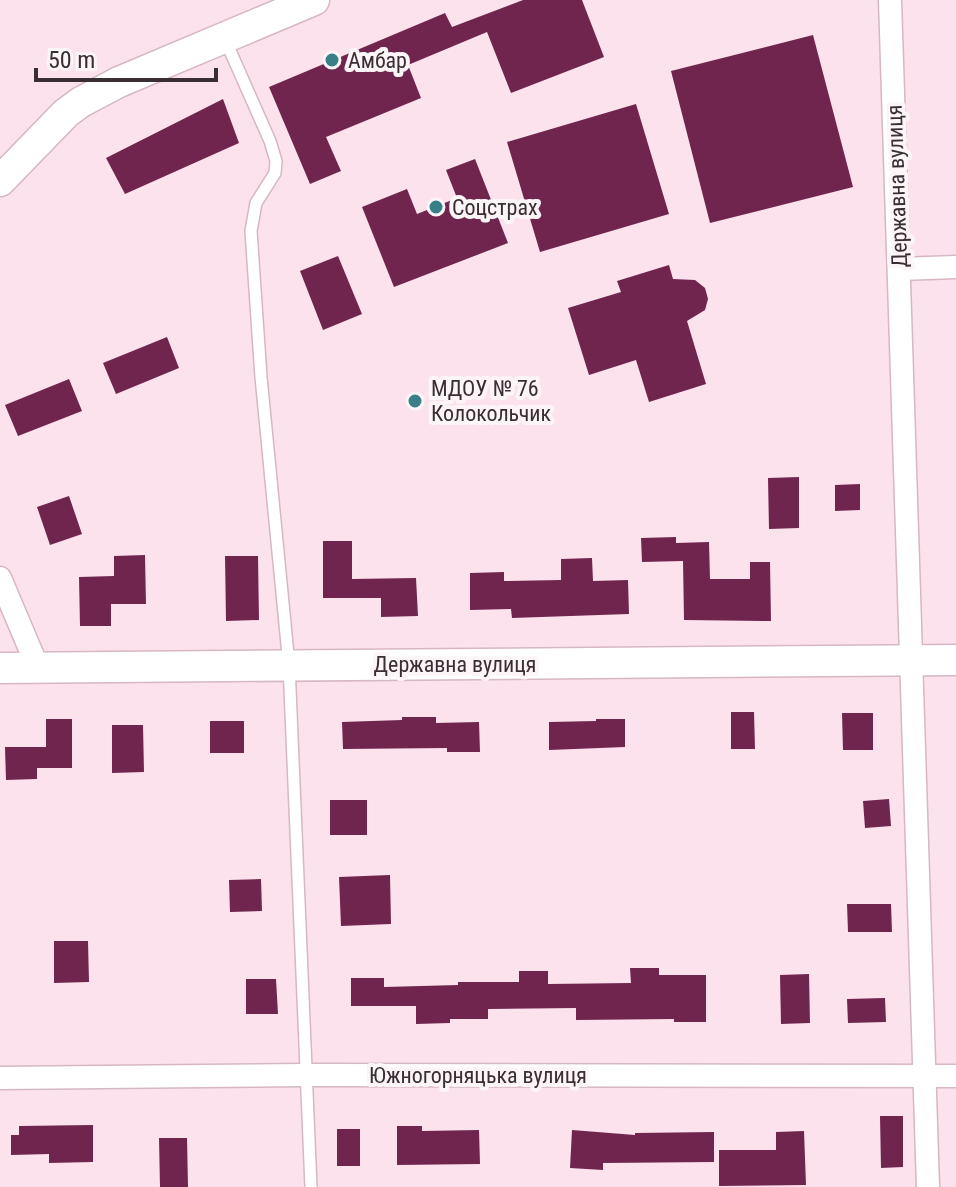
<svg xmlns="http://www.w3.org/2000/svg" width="956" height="1187" viewBox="0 0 956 1187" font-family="'Roboto Condensed',sans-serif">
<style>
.building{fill:#70254f}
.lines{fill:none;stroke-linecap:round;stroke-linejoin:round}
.lane-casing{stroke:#d6b7c4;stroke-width:14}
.street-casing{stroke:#d6b7c4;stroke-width:25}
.secondary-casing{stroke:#d6b7c4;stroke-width:33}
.lane{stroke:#fff;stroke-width:11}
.street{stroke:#fff;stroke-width:22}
.secondary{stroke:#fff;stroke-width:30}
.poi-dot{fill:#387f88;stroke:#fcf5f8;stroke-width:3}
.labels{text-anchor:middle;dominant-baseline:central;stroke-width:8;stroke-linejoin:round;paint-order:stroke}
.poi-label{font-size:22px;fill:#3a2e34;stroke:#fcf5f8;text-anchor:start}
.street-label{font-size:22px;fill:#3a2e34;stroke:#fcf5f8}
</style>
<rect width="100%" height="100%" fill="#fce2ed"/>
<path class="building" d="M 523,0 L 582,0 L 604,57 L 511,93 L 487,32 L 408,65 L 421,98 L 326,137 L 341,171 L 310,184 L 269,87 L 445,13 L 452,27 Z
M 813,35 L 853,187 L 710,223 L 671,71 Z
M 223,99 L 239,143 L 125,194 L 106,158 Z
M 636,104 L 669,214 L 540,252 L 507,142 Z
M 475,159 L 508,243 L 394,287 L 362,207 L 407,189 L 417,214 L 457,198 L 446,170 Z
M 338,256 L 362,314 L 323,330 L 300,271 Z
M 669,265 L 673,279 L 695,280 L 705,288 L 708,299 L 705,310 L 687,321 L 706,384 L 649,402 L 636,360 L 589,375 L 568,308 L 621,292 L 617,281 Z
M 167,337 L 179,368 L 116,394 L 103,363 Z
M 69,379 L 82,411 L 18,436 L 5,405 Z
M 799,477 L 799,528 L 769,529 L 768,478 Z
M 860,484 L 860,510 L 835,511 L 835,485 Z
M 69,496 L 82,534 L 50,545 L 37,507 Z
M 676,537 L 676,543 L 709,542 L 710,579 L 750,579 L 750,562 L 770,562 L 771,621 L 684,620 L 683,561 L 642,562 L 641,538 Z
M 323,541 L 352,541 L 352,579 L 416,578 L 418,616 L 381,617 L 381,598 L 323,598 Z
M 145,555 L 146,604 L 111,604 L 111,626 L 80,626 L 79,577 L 114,576 L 114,556 Z
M 225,556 L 258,556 L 259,620 L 226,621 Z
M 592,558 L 593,581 L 628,580 L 629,614 L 512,618 L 511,609 L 470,610 L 470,573 L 504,572 L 504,581 L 561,580 L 561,559 Z
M 731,712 L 754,712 L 755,749 L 731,749 Z
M 842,713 L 873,713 L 873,750 L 843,750 Z
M 402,717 L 436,717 L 436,723 L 479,722 L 480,752 L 447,752 L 447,748 L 343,749 L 342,722 L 402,720 Z
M 46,719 L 72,719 L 72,768 L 37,768 L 37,779 L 6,780 L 5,747 L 46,747 Z
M 596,719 L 625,719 L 625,747 L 549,750 L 549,722 L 596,721 Z
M 210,721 L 244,721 L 244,753 L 210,753 Z
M 112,725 L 143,725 L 144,772 L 112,773 Z
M 889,799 L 891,826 L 865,828 L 863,801 Z
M 330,800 L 367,800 L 367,835 L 330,835 Z
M 390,875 L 391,924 L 341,926 L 339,877 Z
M 261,879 L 262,911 L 230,912 L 229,880 Z
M 847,904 L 891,904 L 892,932 L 848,932 Z
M 54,941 L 88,941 L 89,982 L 54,983 Z
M 630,968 L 659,968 L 659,975 L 706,975 L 706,1022 L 674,1022 L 674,1019 L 576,1020 L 576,1008 L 488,1009 L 488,1019 L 450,1019 L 450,1023 L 416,1024 L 416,1006 L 351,1006 L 351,978 L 384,978 L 384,987 L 458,985 L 458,982 L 519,982 L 519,971 L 548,971 L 548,984 L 631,983 Z
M 809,974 L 810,1023 L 781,1024 L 780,975 Z
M 246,979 L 276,979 L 278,1014 L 246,1014 Z
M 885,998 L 886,1022 L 848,1023 L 847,999 Z
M 880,1116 L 903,1116 L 903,1167 L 881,1168 Z
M 93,1125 L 93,1162 L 49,1163 L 49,1154 L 11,1155 L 11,1135 L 19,1135 L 19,1126 Z
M 397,1126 L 422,1126 L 422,1131 L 479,1130 L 480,1164 L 397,1165 Z
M 337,1129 L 360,1129 L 360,1166 L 337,1166 Z
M 572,1130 L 635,1135 L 635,1133 L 714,1132 L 714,1162 L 603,1163 L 603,1170 L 570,1168 Z
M 804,1131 L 806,1185 L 719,1186 L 719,1150 L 776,1150 L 776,1132 Z
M 159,1138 L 187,1138 L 188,1187 L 160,1187 Z"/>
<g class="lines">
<g class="lane-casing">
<path id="lane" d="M 224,37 L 270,141 L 276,161 L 275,173 L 256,203 L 251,231 L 261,377 L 289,665 L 311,1187"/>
</g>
<g class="street-casing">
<path id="street" d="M 890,0 L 928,1187
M 900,269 L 956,267
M 0,578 L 38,668
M 0,1078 L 305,1075 L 956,1076"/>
</g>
<g class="secondary-casing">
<path id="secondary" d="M 0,181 L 66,113 L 81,102 L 119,82 L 314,0
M 0,668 L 956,660"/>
</g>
<use href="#lane" class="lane"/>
<use href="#street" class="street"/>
<use href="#secondary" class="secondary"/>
</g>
<g class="poi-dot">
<circle cx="332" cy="60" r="8"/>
<circle cx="436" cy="207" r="8"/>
<circle cx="415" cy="401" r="8"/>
</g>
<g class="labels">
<g class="poi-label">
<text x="348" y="60">Амбар</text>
<text x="452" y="207">Соцстрах</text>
<text x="431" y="388">МДОУ № 76<tspan x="431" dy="25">Колокольчик</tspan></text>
</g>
<g class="street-label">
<text transform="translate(897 186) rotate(-92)">Державна вулиця</text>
<text x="455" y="664">Державна вулиця</text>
<text x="478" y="1075">Южногорняцька вулиця</text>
</g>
</g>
<path d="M36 68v12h180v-12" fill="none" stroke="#3a2e34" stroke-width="4"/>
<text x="48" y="68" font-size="24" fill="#3a2e34" stroke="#fcf5f8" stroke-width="6" paint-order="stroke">50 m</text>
</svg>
